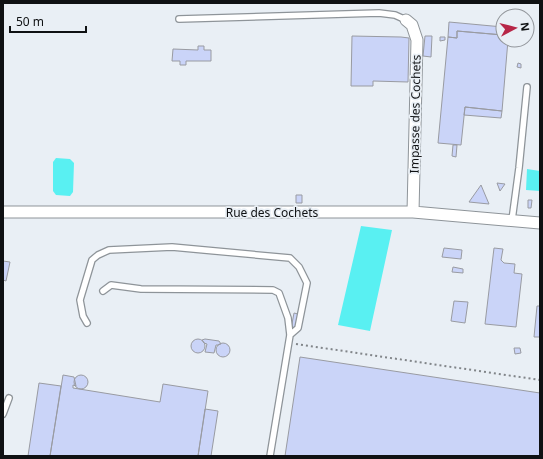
<svg xmlns="http://www.w3.org/2000/svg" width="543" height="459" viewBox="0 0 543 459" font-family="'Noto Sans',sans-serif">
<style>
.water{fill:#59f0f2}
.building{fill:#cad4f8;stroke:#999ba2}
.lines{fill:none;stroke-linecap:round;stroke-linejoin:round}
.lane-casing{stroke:#8e9499;stroke-width:8}
.street-casing{stroke:#8e9499;stroke-width:13}
.path{stroke:#818589;stroke-width:2;stroke-dasharray:2 3;stroke-linecap:butt}
.lane{stroke:#fff;stroke-width:5.5}
.street{stroke:#fff;stroke-width:11}
.labels{text-anchor:middle;dominant-baseline:central;stroke-width:3.5;stroke-linejoin:round;paint-order:stroke}
.street-label{font-size:12px;fill:#0f1113;stroke:#e9eff5}
</style>
<rect width="100%" height="100%" fill="#e9eff5"/>
<path class="water" d="M 56,158 L 70,159 L 74,163 L 73,192 L 70,196 L 56,195 L 53,191 L 53,162 Z
M 527,169 L 540,171 L 540,191 L 526,190 Z
M 361,226 L 392,230 L 370,331 L 338,325 Z"/>
<path class="building" d="M 449,22 L 503,27 L 503,35 L 457,31 L 457,38 L 448,37 Z
M 457,31 L 503,35 L 503,40 L 508,40 L 502,111 L 465,107 L 461,145 L 438,143 L 448,37 L 457,38 Z
M 352,36 L 401,37 L 409,38 L 408,82 L 373,81 L 373,86 L 351,86 Z
M 425,36 L 432,36 L 431,57 L 423,56 Z
M 440,37 L 445,37 L 445,40 L 440,41 Z
M 198,46 L 204,46 L 204,50 L 211,50 L 211,61 L 186,61 L 186,65 L 180,65 L 180,61 L 172,61 L 173,49 L 198,50 Z
M 518,63 L 521,64 L 521,68 L 517,67 Z
M 465,107 L 502,111 L 501,118 L 464,115 Z
M 453,145 L 457,145 L 456,157 L 452,156 Z
M 497,183 L 505,184 L 500,191 Z
M 481,185 L 489,204 L 469,202 Z
M 296,195 L 302,195 L 302,203 L 296,203 Z
M 528,200 L 532,200 L 531,208 L 528,208 Z
M 444,248 L 462,250 L 461,259 L 442,257 Z
M 494,248 L 503,249 L 501,260 L 504,263 L 515,264 L 514,273 L 522,274 L 516,327 L 485,324 Z
M 3,261 L 10,262 L 6,281 L 3,280 Z
M 453,267 L 463,269 L 463,273 L 452,272 Z
M 454,301 L 468,302 L 465,323 L 451,321 Z
M 537,306 L 540,306 L 540,337 L 534,337 Z
M 294,313 L 298,314 L 296,329 L 291,329 Z
M191 346a7 7 0 1 1 14 0a7 7 0 1 1-14 0Z
M 205,339 L 219,341 L 221,344 L 218,345 L 216,345 L 214,353 L 205,352 L 207,344 L 204,343 L 202,340 Z
M216 350a7 7 0 1 1 14 0a7 7 0 1 1-14 0Z
M 514,348 L 520,348 L 521,353 L 515,354 Z
M 300,357 L 540,393 L 540,456 L 285,456 Z
M 63,375 L 74,377 L 76,386 L 73,385 L 73,388 L 160,402 L 163,384 L 208,391 L 198,456 L 50,456 Z
M74 382a7 7 0 1 1 14 0a7 7 0 1 1-14 0Z
M 39,383 L 61,386 L 50,456 L 28,456 Z
M 205,409 L 218,411 L 211,456 L 198,456 Z"/>
<g class="lines">
<g class="lane-casing">
<path id="lane" d="M 179,19 L 379,13 L 395,15 L 406,20
M 512,220 L 519,168 L 527,87
M 103,291 L 111,285 L 141,289 L 273,290 L 279,293 L 288,318 L 290,335 L 270,456
M 87,323 L 83,316 L 80,300 L 92,260 L 98,255 L 109,250 L 172,247 L 290,258 L 299,267 L 307,283 L 298,328 L 290,335
M 3,414 L 9,398"/>
</g>
<g class="street-casing">
<path id="street" d="M 406,20 L 412,25 L 417,40 L 413,212
M 3,212 L 413,212 L 540,223"/>
</g>
<path class="path" d="M 296,344 L 540,380"/>
<use href="#lane" class="lane"/>
<use href="#street" class="street"/>
</g>
<g class="labels">
<g class="street-label">
<text transform="translate(415 114) rotate(-89)">Impasse des Cochets</text>
<text x="272" y="212">Rue des Cochets</text>
</g>
</g>
<rect width="543" height="459" fill="none" stroke="#0f1113" stroke-width="8"/>
<g transform="translate(515 28) rotate(83)"><circle r="19" fill="#e9eff5" stroke="#92969b"/>
<path d="M0-3L7 15L0 10L-7 15Z" fill="#b72647"/>
<text y="-6" font-size="11" font-weight="bold" text-anchor="middle" fill="#0f1113">N</text>
</g>
<path d="M10 26v6h76v-6" fill="none" stroke="#0f1113" stroke-width="2"/>
<text x="16" y="26" font-size="12" fill="#0f1113" stroke="#e9eff5" stroke-width="3" paint-order="stroke">50 m</text>
</svg>
